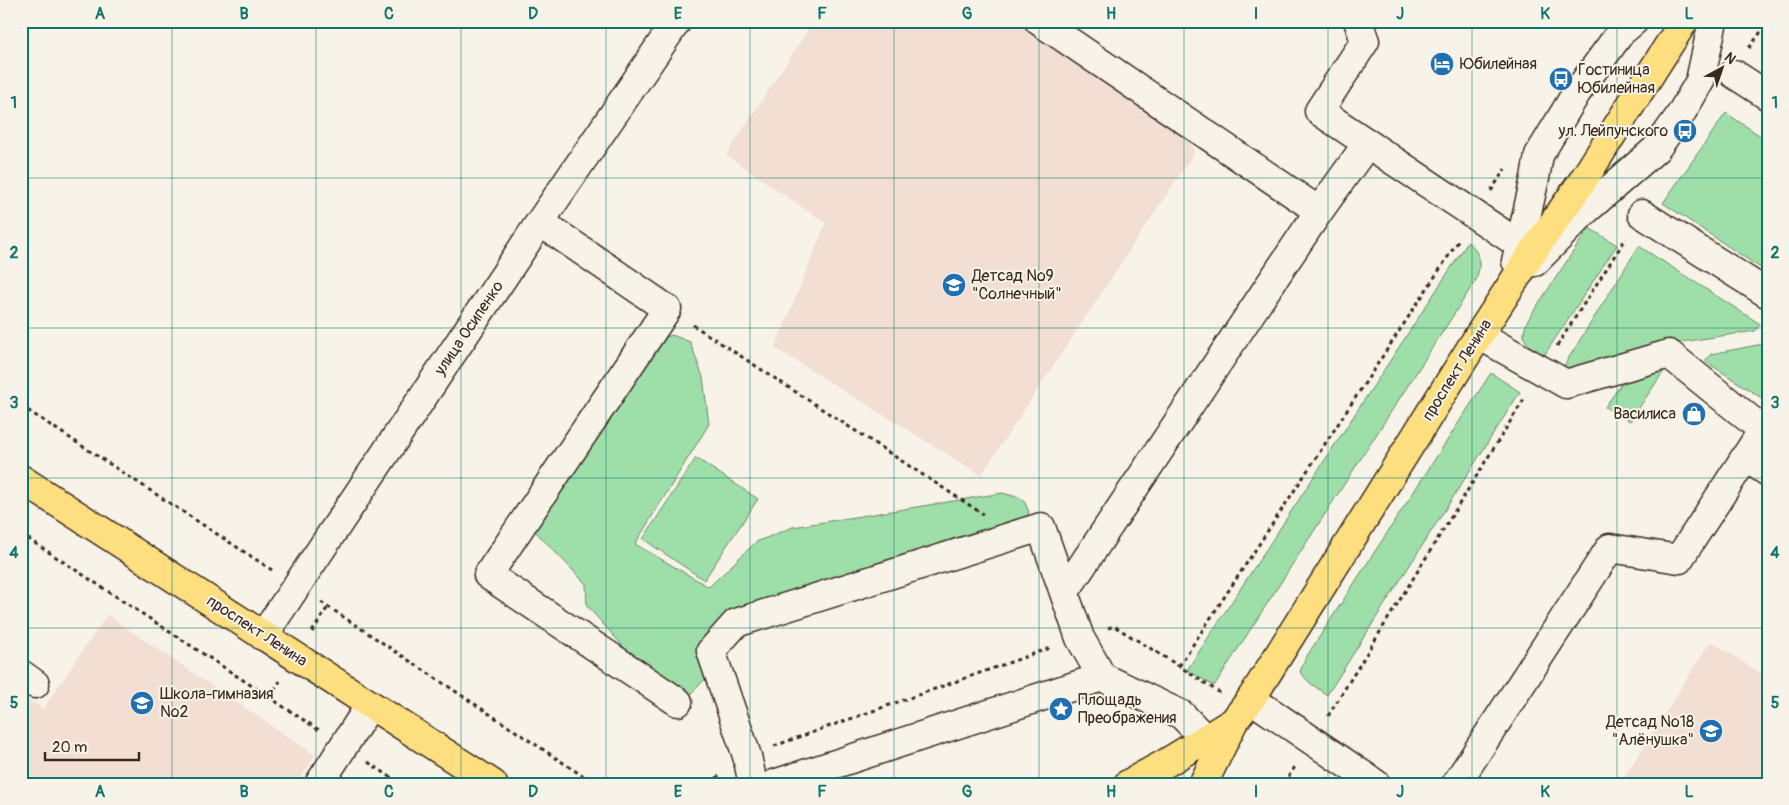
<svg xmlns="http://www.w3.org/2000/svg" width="1789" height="805" viewBox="0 0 1789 805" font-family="Pangolin,sans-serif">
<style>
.built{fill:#f2ded3}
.green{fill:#9edfa9;stroke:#6c8464}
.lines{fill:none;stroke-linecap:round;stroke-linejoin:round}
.minor-casing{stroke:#3b2a1e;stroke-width:31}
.major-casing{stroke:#3b2a1e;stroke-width:31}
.path{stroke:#3b2a1e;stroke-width:3;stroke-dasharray:4 4;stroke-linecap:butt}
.minor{stroke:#f7f3e8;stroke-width:28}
.major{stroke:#fddf80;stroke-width:28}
.grid{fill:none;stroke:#0f766e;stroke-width:1;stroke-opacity:0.55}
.labels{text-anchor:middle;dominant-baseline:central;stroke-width:4;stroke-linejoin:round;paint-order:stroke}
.poi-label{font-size:16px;fill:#3b2a1e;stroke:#f7f3e8;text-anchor:start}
.street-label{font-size:16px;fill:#3b2a1e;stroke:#f7f3e8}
.neatline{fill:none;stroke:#0f766e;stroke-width:2}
.grid-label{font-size:16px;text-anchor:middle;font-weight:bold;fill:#0f766e}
</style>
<rect width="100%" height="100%" fill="#f7f3e8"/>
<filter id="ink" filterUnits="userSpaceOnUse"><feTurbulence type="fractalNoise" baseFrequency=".02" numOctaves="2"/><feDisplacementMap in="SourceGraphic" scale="10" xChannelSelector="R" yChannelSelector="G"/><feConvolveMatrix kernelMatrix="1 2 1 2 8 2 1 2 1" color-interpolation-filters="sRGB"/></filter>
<g filter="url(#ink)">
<path class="built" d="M 814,21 L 1017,21 L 1187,136 L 1194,153 L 981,475 L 775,348 L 826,223 L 726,155 Z
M 107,615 L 315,755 L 297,784 L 21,784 L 21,696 L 43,709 Z
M 1711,641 L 1768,678 L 1768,784 L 1620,784 Z"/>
<path class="green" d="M 1726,113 L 1768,141 L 1768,273 L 1663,203 Z
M 1589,228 L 1617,245 L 1543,357 C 1526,343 1518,340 1529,318 Z
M 1468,242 C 1481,252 1481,266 1476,280 L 1214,686 L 1187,670 Z
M 1639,246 L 1760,324 L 1755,331 L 1681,342 L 1573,372 L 1563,367 Z
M 672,335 L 690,342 L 703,377 L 709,424 L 635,544 L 709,587 L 756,542 L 793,527 L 1003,493 L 1023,499 L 1029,512 L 1022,526 L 703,648 L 705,679 L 691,694 L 646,672 L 587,606 L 586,584 L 533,529 L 660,339 Z
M 1768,343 L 1768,402 L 1705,361 L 1711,354 Z
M 1666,368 L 1630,421 L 1605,407 L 1629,373 Z
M 1491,373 L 1520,392 L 1327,695 L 1310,683 L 1300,672 L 1305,659 Z
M 696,458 L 758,499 L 704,580 L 643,539 Z"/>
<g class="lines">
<g class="minor-casing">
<path id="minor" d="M 1039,21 L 1319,211
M 1358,21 L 1365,41 L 1319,111 L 1532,253
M 1734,74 L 1768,96
M 1642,214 L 1768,294
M 540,222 L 667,309 L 488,575 L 678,702
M 1516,261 L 1535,178 L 1539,155 L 1577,92 L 1621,32 L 1634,21
M 1535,262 L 1585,211 L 1656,149 L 1679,117 L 1700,81 L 1713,21
M 1745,457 L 1768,472
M 1064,593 L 1319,211 L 1367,144
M 263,636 L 540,222 L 677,21
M 21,674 L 35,684
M 1102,677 L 1182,715 L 1206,740
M 1251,699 L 1376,784
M 319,784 L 370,705
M 753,784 L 747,756 L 711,651 L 736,623 L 1041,527 L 1080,638 L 1102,677 L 774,784
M 1456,784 L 1610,548 L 1679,559 L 1763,430 L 1669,354 L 1566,384 L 1479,335"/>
</g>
<g class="major-casing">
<path id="major" d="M 21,479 L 493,784
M 1128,784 L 1166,763 L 1233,722
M 1203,784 L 1234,721 L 1251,699 L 1479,335 L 1532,253 L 1582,182 L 1684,21"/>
</g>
<path class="path" d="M 1749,48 L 1768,22
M 1491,191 L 1505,169
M 693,325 L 983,514
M 1557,346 L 1626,238
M 21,406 L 272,570
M 21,534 L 319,730
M 321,602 L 595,784
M 1108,628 L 1114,626 L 1179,666 L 1220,693
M 312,632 L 328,607
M 1179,666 L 1459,240
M 270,697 L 280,681
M 1328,716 L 1526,396
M 774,746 L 1053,647
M 368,762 L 401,784
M 710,784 L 721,774
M 1284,784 L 1296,765"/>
<use href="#minor" class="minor"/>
<use href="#major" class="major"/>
</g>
</g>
<path class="grid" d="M 172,21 L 172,784M 316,21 L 316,784M 461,21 L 461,784M 606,21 L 606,784M 750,21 L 750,784M 894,21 L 894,784M 1039,21 L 1039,784M 1184,21 L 1184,784M 1328,21 L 1328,784M 1472,21 L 1472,784M 1617,21 L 1617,784M 21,178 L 1768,178M 21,328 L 1768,328M 21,478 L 1768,478M 21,628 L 1768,628"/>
<defs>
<g id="hotel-disc" transform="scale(1.25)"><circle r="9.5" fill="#1f6fb2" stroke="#f7f3e8"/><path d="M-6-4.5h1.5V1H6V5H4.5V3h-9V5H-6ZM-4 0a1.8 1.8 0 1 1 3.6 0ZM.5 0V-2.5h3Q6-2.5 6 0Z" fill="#fff"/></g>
<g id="bus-disc" transform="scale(1.25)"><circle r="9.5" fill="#1f6fb2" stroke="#f7f3e8"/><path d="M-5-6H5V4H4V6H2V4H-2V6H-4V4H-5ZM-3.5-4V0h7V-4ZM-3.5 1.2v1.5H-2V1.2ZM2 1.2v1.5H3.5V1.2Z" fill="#fff"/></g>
<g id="school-disc" transform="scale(1.25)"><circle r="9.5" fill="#1f6fb2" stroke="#f7f3e8"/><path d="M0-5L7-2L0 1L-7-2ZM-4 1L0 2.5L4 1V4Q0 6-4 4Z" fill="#fff"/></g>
<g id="shop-disc" transform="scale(1.25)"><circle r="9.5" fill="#1f6fb2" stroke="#f7f3e8"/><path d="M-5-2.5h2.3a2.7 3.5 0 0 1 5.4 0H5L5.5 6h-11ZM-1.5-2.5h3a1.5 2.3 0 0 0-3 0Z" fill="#fff"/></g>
<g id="sight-disc" transform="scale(1.25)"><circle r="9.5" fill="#1f6fb2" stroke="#f7f3e8"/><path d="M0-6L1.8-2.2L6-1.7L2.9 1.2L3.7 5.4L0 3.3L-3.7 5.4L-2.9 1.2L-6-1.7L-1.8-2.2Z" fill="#fff"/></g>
</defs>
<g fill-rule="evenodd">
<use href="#hotel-disc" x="1442" y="64"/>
<use href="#bus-disc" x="1561" y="79"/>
<use href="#bus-disc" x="1685" y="131"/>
<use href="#school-disc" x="954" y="285"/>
<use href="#shop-disc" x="1694" y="414"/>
<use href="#school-disc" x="142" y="703"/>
<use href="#sight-disc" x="1061" y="709"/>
<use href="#school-disc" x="1711" y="731"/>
</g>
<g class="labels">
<g class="poi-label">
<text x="1460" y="64">Юбилейная</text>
<text x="1578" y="70">Гостиница<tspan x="1578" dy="18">Юбилейная</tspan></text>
<text x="1668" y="131" text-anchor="end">ул. Лейпунского</text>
<text x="972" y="276">Детсад №9<tspan x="972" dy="18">"Солнечный"</tspan></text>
<text x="1676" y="414" text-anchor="end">Василиса</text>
<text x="160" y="694">Школа-гимназия<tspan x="160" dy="18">№2</tspan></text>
<text x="1078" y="700">Площадь<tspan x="1078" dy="18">Преображения</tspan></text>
<text x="1694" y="722" text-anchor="end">Детсад №18<tspan x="1694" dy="18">"Алёнушка"</tspan></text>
</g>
<g class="street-label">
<text transform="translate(469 328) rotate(-56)">улица Осипенко</text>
<text transform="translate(1457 370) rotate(-58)">проспект Ленина</text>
<text transform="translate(257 631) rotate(33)">проспект Ленина</text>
</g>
</g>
<rect width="1789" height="805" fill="none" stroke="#f7f3e8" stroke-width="55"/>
<g transform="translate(1722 68) rotate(40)" stroke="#f7f3e8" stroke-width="4" paint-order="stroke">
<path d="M0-4L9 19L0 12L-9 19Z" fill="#3b2a1e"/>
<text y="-8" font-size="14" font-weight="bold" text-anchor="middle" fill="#3b2a1e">N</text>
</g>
<path d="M45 752v8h94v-8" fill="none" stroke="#3b2a1e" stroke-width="2.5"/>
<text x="52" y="752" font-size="15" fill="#3b2a1e" stroke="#f7f3e8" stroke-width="4" paint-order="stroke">20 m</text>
<rect x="28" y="28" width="1734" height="750" class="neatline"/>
<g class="grid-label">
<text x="100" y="19">A</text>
<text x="244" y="19">B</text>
<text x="389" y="19">C</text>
<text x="533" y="19">D</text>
<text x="678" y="19">E</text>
<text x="822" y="19">F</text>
<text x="967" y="19">G</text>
<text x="1111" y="19">H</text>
<text x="1256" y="19">I</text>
<text x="1400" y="19">J</text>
<text x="1545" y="19">K</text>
<text x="1689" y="19">L</text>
<text x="14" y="108">1</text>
<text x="1775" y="108">1</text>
<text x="14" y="258">2</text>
<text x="1775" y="258">2</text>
<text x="14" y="408">3</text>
<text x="1775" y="408">3</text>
<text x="14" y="558">4</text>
<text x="1775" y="558">4</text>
<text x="14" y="708">5</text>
<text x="1775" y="708">5</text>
<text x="100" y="797">A</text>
<text x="244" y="797">B</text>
<text x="389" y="797">C</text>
<text x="533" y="797">D</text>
<text x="678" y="797">E</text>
<text x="822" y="797">F</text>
<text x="967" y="797">G</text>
<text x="1111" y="797">H</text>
<text x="1256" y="797">I</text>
<text x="1400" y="797">J</text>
<text x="1545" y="797">K</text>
<text x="1689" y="797">L</text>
</g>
</svg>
